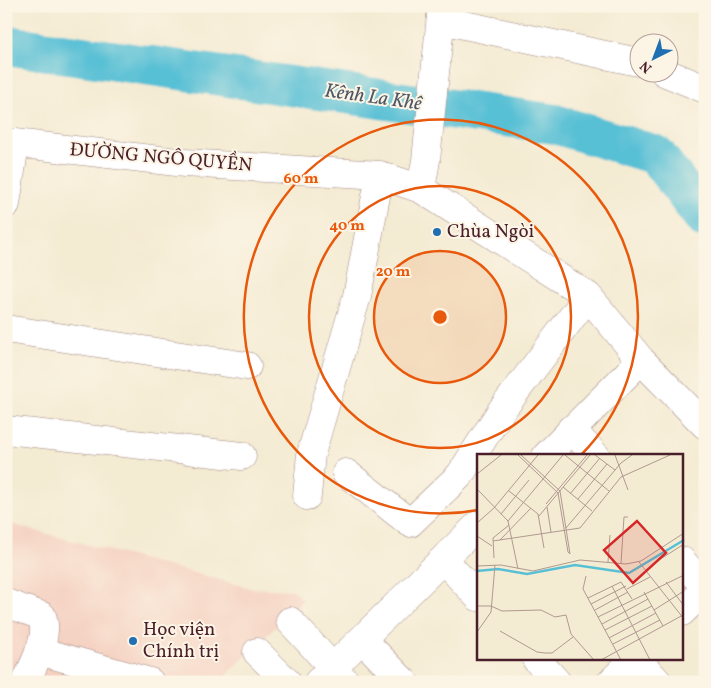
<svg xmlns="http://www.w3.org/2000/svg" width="711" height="688" viewBox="0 0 711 688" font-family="Vollkorn,serif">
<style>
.built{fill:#f5d2c2}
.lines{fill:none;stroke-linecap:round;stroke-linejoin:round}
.river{stroke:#58c0d5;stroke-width:40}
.minor-casing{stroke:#9f857f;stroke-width:29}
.major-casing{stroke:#9f857f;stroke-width:29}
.minor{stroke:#fff;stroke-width:28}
.major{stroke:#fff;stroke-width:28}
.ring{fill:none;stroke:#e8590c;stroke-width:2.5}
.poi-dot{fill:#1f6fb2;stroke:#fcf5e5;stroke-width:2}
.labels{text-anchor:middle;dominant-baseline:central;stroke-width:4;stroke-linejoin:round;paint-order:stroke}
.street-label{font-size:19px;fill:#4a1f2b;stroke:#fcf5e5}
.poi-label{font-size:19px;fill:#4a1f2b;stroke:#fcf5e5;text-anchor:start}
.water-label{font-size:20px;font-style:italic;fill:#4f5766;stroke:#fcf5e5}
.inset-river{fill:none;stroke:#58c0d5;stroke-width:2.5}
.inset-road{fill:none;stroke:#b09990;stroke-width:1}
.view{fill:#d62828;fill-opacity:0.15;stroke:#d62828;stroke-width:2.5}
.inset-edge{fill:none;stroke:#4a1f2b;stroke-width:2.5}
.centre{fill:#e8590c;stroke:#fcf5e5;stroke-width:2.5}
.ring-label{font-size:15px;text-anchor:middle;font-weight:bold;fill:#e8590c;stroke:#fcf5e5;stroke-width:4;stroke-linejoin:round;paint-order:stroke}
</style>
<rect width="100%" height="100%" fill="#fcf5e5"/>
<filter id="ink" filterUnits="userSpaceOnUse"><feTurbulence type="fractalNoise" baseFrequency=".02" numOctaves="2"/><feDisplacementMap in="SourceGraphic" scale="10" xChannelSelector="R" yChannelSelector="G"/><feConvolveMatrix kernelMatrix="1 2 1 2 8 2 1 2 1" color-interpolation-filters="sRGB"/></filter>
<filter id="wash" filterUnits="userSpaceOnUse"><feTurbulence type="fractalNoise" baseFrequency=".0096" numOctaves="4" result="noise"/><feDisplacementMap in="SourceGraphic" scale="20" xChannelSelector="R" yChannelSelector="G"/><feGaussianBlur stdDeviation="1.12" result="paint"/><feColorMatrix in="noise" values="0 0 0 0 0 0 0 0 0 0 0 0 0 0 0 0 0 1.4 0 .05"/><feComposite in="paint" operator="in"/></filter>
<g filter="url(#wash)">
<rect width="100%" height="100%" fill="#f4ebd3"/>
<path class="built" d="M 6,523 L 250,588 L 293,590 L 303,600 L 219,682 L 6,682 Z"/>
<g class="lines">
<path class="river" d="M 6,45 L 555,124 L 656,155 L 705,219"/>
</g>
</g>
<g filter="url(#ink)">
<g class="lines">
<g class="minor-casing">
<path id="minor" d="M 441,20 L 638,62
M 664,72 L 705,89
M 6,142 L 185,163 L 380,175 L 421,189 L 588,296 L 641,360 L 705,425
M 6,204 L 15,144
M 6,329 L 247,366
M 571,429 L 596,456
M 6,430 L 242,456
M 546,456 L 641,360
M 346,473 L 410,523 L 460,475 L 501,411 L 588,296
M 307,496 L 311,454 L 357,296 L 380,175
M 444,560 L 478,597
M 682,561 L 705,587
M 6,603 L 42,616 C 50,636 34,663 26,682
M 682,612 L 705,590
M 290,621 L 346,682
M 362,639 L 404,682
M 39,651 L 150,682
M 257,652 L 287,682
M 536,659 L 557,682
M 637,659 L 658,682
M 318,682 L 478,525
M 611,682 L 634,659"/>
</g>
<g class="major-casing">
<path id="major" d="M 421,189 L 426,160 L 442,6"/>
</g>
<use href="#minor" class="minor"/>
<use href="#major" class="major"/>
</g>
</g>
<circle cx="440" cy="317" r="66" fill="#e8590c" fill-opacity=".12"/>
<g class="ring">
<circle cx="440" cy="317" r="66"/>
<circle cx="440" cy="317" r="131"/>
<path d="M478 510A197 197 0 1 1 581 455"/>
</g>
<g class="poi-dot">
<circle cx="437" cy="232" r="5"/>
<circle cx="133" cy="641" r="5"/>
</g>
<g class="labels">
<g class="street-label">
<text transform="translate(161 158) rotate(5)">ĐƯỜNG NGÔ QUYỀN</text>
</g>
<g class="poi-label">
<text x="447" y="232">Chùa Ngòi</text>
<text x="143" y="630">Học viện<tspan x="143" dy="22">Chính trị</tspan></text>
</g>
<g class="water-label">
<text transform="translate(373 98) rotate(8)">Kênh La Khê</text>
</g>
</g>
<g transform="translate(477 454)">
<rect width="206" height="206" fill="#f4ebd3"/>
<path class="inset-river" d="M 0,117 L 21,115 L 50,120 L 98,111 L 152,119 L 207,86"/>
<path class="inset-road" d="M 41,1 L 81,39 L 91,98 L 93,100 L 83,37 L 44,1M 88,1 L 132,37M 118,1 L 138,16M 138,1 L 151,36M 0,20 L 24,1M 86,33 L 115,57M 0,35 L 31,67 L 41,115M 32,37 L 61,60 L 67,94M 93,40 L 123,4M 101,45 L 130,10M 69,50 L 110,1M 70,53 L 74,78M 24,60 L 52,26M 62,62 L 113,1M 31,67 L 86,1M 0,69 L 17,54 L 61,1M 89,74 L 144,9 L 155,1M 0,82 L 15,92M 23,86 L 54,54M 16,87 L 103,74 L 144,23 L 193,1M 17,104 L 16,84 L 32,71M 182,106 L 207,90M 131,108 L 133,81M 162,108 L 207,165M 144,109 L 147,63 L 151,63M 0,112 L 24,111 L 56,117 L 103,106 L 149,110 L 164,107 L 207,79M 109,122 L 106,135 L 144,206M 189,128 L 207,152M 135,132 L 173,206M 150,135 L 173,123M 167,138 L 186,172M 111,144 L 144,128 L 155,145M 114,150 L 149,132M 0,152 L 14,152 L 25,157 L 64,156 L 78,163 L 89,161 L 94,180 L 117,206M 118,156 L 151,138M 177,156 L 207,137M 121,163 L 207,121M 125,170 L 171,145M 128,176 L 175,152M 23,177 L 60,198 L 68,199 L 75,199 L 96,183M 0,178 L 14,158 L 18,111M 132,184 L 179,159M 136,190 L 183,166M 124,206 L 206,161"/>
<path class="view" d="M 160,67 L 189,99 L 156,129 L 127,96 Z"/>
<rect width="206" height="206" class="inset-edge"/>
</g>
<circle cx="440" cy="317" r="8" class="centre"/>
<g class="ring-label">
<text x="301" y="183">60 m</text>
<text x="347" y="230">40 m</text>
<text x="393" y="276">20 m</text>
</g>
<rect width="711" height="688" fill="none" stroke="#fcf5e5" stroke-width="25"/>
<g transform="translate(654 58) rotate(222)"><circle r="24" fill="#fcf5e5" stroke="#b59f9b"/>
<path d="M0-4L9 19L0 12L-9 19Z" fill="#1f6fb2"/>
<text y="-8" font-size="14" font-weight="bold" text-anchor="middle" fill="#4a1f2b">N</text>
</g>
</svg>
